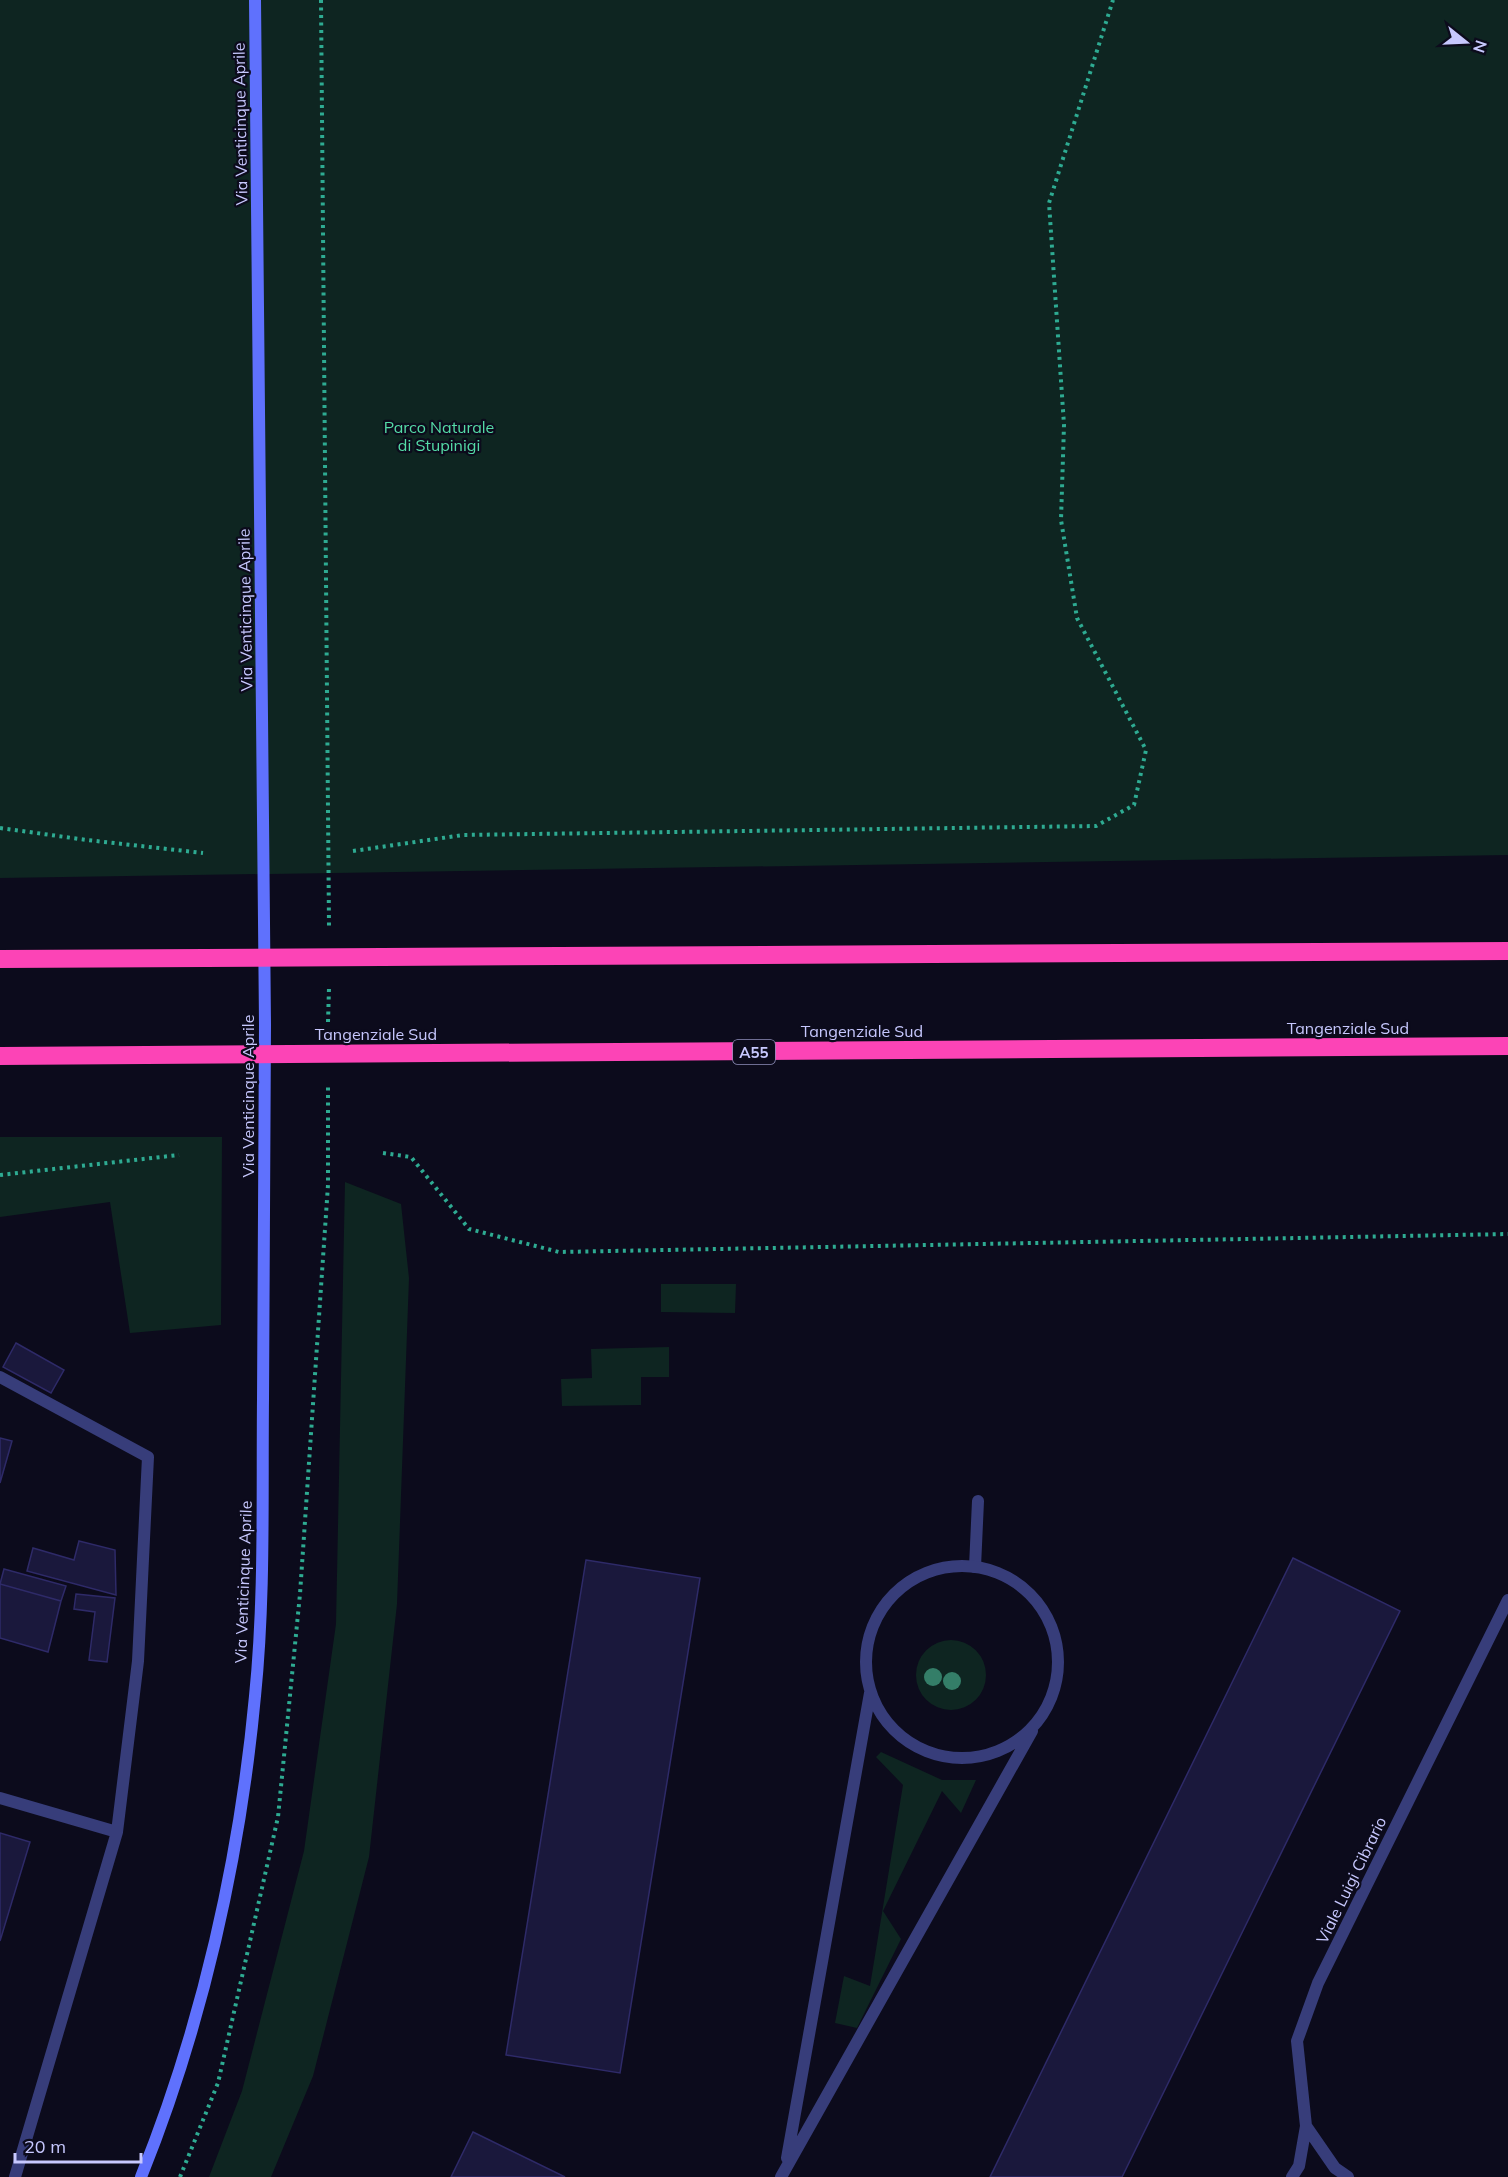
<svg xmlns="http://www.w3.org/2000/svg" width="1508" height="2177" viewBox="0 0 1508 2177" font-family="Mulish,sans-serif">
<style>
.green{fill:#0e2521}
.building{fill:#1a183c;stroke:#2e2a68;stroke-width:1.5}
.lines{fill:none;stroke-linecap:round;stroke-linejoin:round}
.path{stroke:#2eab92;stroke-width:4;stroke-dasharray:3 4.5;stroke-linecap:butt}
.service{stroke:#373d7a;stroke-width:12}
.minor{stroke:#373d7a;stroke-width:12}
.secondary{stroke:#5f71fd;stroke-width:12}
.motorway{stroke:#fc44b6;stroke-width:18}
.tree{fill:#347e68}
.labels{text-anchor:middle;dominant-baseline:central;stroke-width:4.5;stroke-linejoin:round;paint-order:stroke}
.shield{fill:#0c0b1c;stroke:#8f8fba;stroke-width:1.5}
.shield-label{font-size:15px;font-weight:bold;fill:#c7c8fe}
.street-label{font-size:16px;fill:#c7c8fe;stroke:#0c0b1c}
.park-label{font-size:16px;fill:#55dca7;stroke:#0c0b1c}
</style>
<rect width="100%" height="100%" fill="#0c0b1c"/>
<path class="green" d="M 0,0 L 1508,0 L 1508,855 L 0,878 Z
M 0,1137 L 222,1137 L 221,1325 L 130,1333 L 110,1202 L 0,1217 Z
M 345,1182 L 401,1204 L 409,1278 L 397,1604 L 369,1857 L 313,2076 L 271,2177 L 209,2177 L 242,2091 L 304,1851 L 336,1624 Z
M 661,1284 L 736,1284 L 735,1313 L 661,1312 Z
M 669,1347 L 669,1377 L 641,1377 L 641,1405 L 562,1406 L 561,1379 L 592,1378 L 591,1349 Z
M916 1675a35 35 0 1 1 70 0a35 35 0 1 1-70 0Z
M 881,1752 L 942,1780 L 976,1780 L 961,1813 L 942,1791 L 883,1911 L 901,1939 L 857,2028 L 835,2023 L 844,1976 L 870,1986 L 903,1785 L 876,1757 Z"/>
<path class="building" d="M 16,1343 L 64,1370 L 51,1393 L 3,1367 Z
M 0,1438 L 12,1441 L 0,1483 Z
M 79,1541 L 115,1550 L 116,1595 L 27,1571 L 33,1548 L 74,1560 Z
M 1293,1558 L 1400,1611 L 1122,2177 L 990,2177 Z
M 586,1560 L 700,1578 L 620,2073 L 506,2055 Z
M 4,1569 L 66,1586 L 61,1601 L 0,1584 Z
M 0,1584 L 61,1601 L 48,1652 L 0,1638 Z
M 76,1594 L 115,1598 L 107,1662 L 89,1660 L 95,1612 L 74,1609 Z
M 0,1833 L 30,1842 L 0,1941 Z
M 473,2132 L 565,2177 L 451,2177 Z"/>
<g class="lines">
<path class="path" d="M 321,0 L 329,926
M 0,828 L 87,840 L 203,853
M 353,851 L 463,835 L 1096,826 L 1134,805 L 1146,750 L 1077,618 L 1061,520 L 1064,425 L 1049,203 L 1113,0
M 328,1022 L 329,988
M 383,1153 L 411,1157 L 469,1229 L 559,1252 L 1508,1234
M 0,1175 L 179,1155
M 180,2177 L 218,2083 L 278,1817 L 300,1594 L 328,1185 L 328,1084"/>
<path class="service" d="M 0,1377 L 148,1457 L 138,1661 L 117,1832 L 15,2177
M 975,1567 L 978,1501
M 0,1798 L 117,1832"/>
<path class="minor" d="M866 1662a96 96 0 1 1 192 0a96 96 0 1 1-192 0Z
M 787,2158 L 870,1693
M 781,2177 L 1032,1731
M 1292,2177 L 1299,2166 L 1306,2126
M 1348,2177 L 1335,2168 L 1306,2126 L 1297,2041 L 1318,1983 L 1508,1600"/>
<path class="secondary" d="M 141,2177 C 202,2026 240,1858 255,1696 C 265,1598 262,1498 263,1399 C 264,1274 265,1149 265,1025 C 262,683 258,341 255,0"/>
<path class="motorway" d="M 0,959 L 1508,951
M 0,1056 L 1508,1046"/>
</g>
<g class="tree">
<circle cx="933" cy="1677" r="9"/>
<circle cx="952" cy="1681" r="9"/>
</g>
<g class="labels">
<rect class="shield" x="733" y="1040" width="42" height="24" rx="4.5"/>
<g class="shield-label">
<text x="754" y="1052">A55</text>
</g>
<g class="street-label">
<text transform="translate(240 124) rotate(-91)">Via Venticinque Aprile</text>
<text transform="translate(245 610) rotate(-91)">Via Venticinque Aprile</text>
<text x="1348" y="1028">Tangenziale Sud</text>
<text x="862" y="1031">Tangenziale Sud</text>
<text x="376" y="1034">Tangenziale Sud</text>
<text transform="translate(248 1096) rotate(-90)">Via Venticinque Aprile</text>
<text transform="translate(243 1582) rotate(-88)">Via Venticinque Aprile</text>
<text transform="translate(1351 1880) rotate(-64)">Viale Luigi Cibrario</text>
</g>
<g class="park-label">
<text x="439" y="427">Parco Naturale<tspan x="439" dy="18">di Stupinigi</tspan></text>
</g>
</g>
<g transform="translate(1466 42) rotate(108)" stroke="#0c0b1c" stroke-width="4.5" paint-order="stroke">
<path d="M0-4.5L10 22L0 15L-10 22Z" fill="#c7c8fe"/>
<text y="-9" font-size="16" font-weight="bold" text-anchor="middle" fill="#c7c8fe">N</text>
</g>
<path d="M15 2153v9h126v-9" fill="none" stroke="#c7c8fe" stroke-width="3"/>
<text x="24" y="2153" font-size="18" fill="#c7c8fe" stroke="#0c0b1c" stroke-width="4.5" paint-order="stroke">20 m</text>
</svg>
